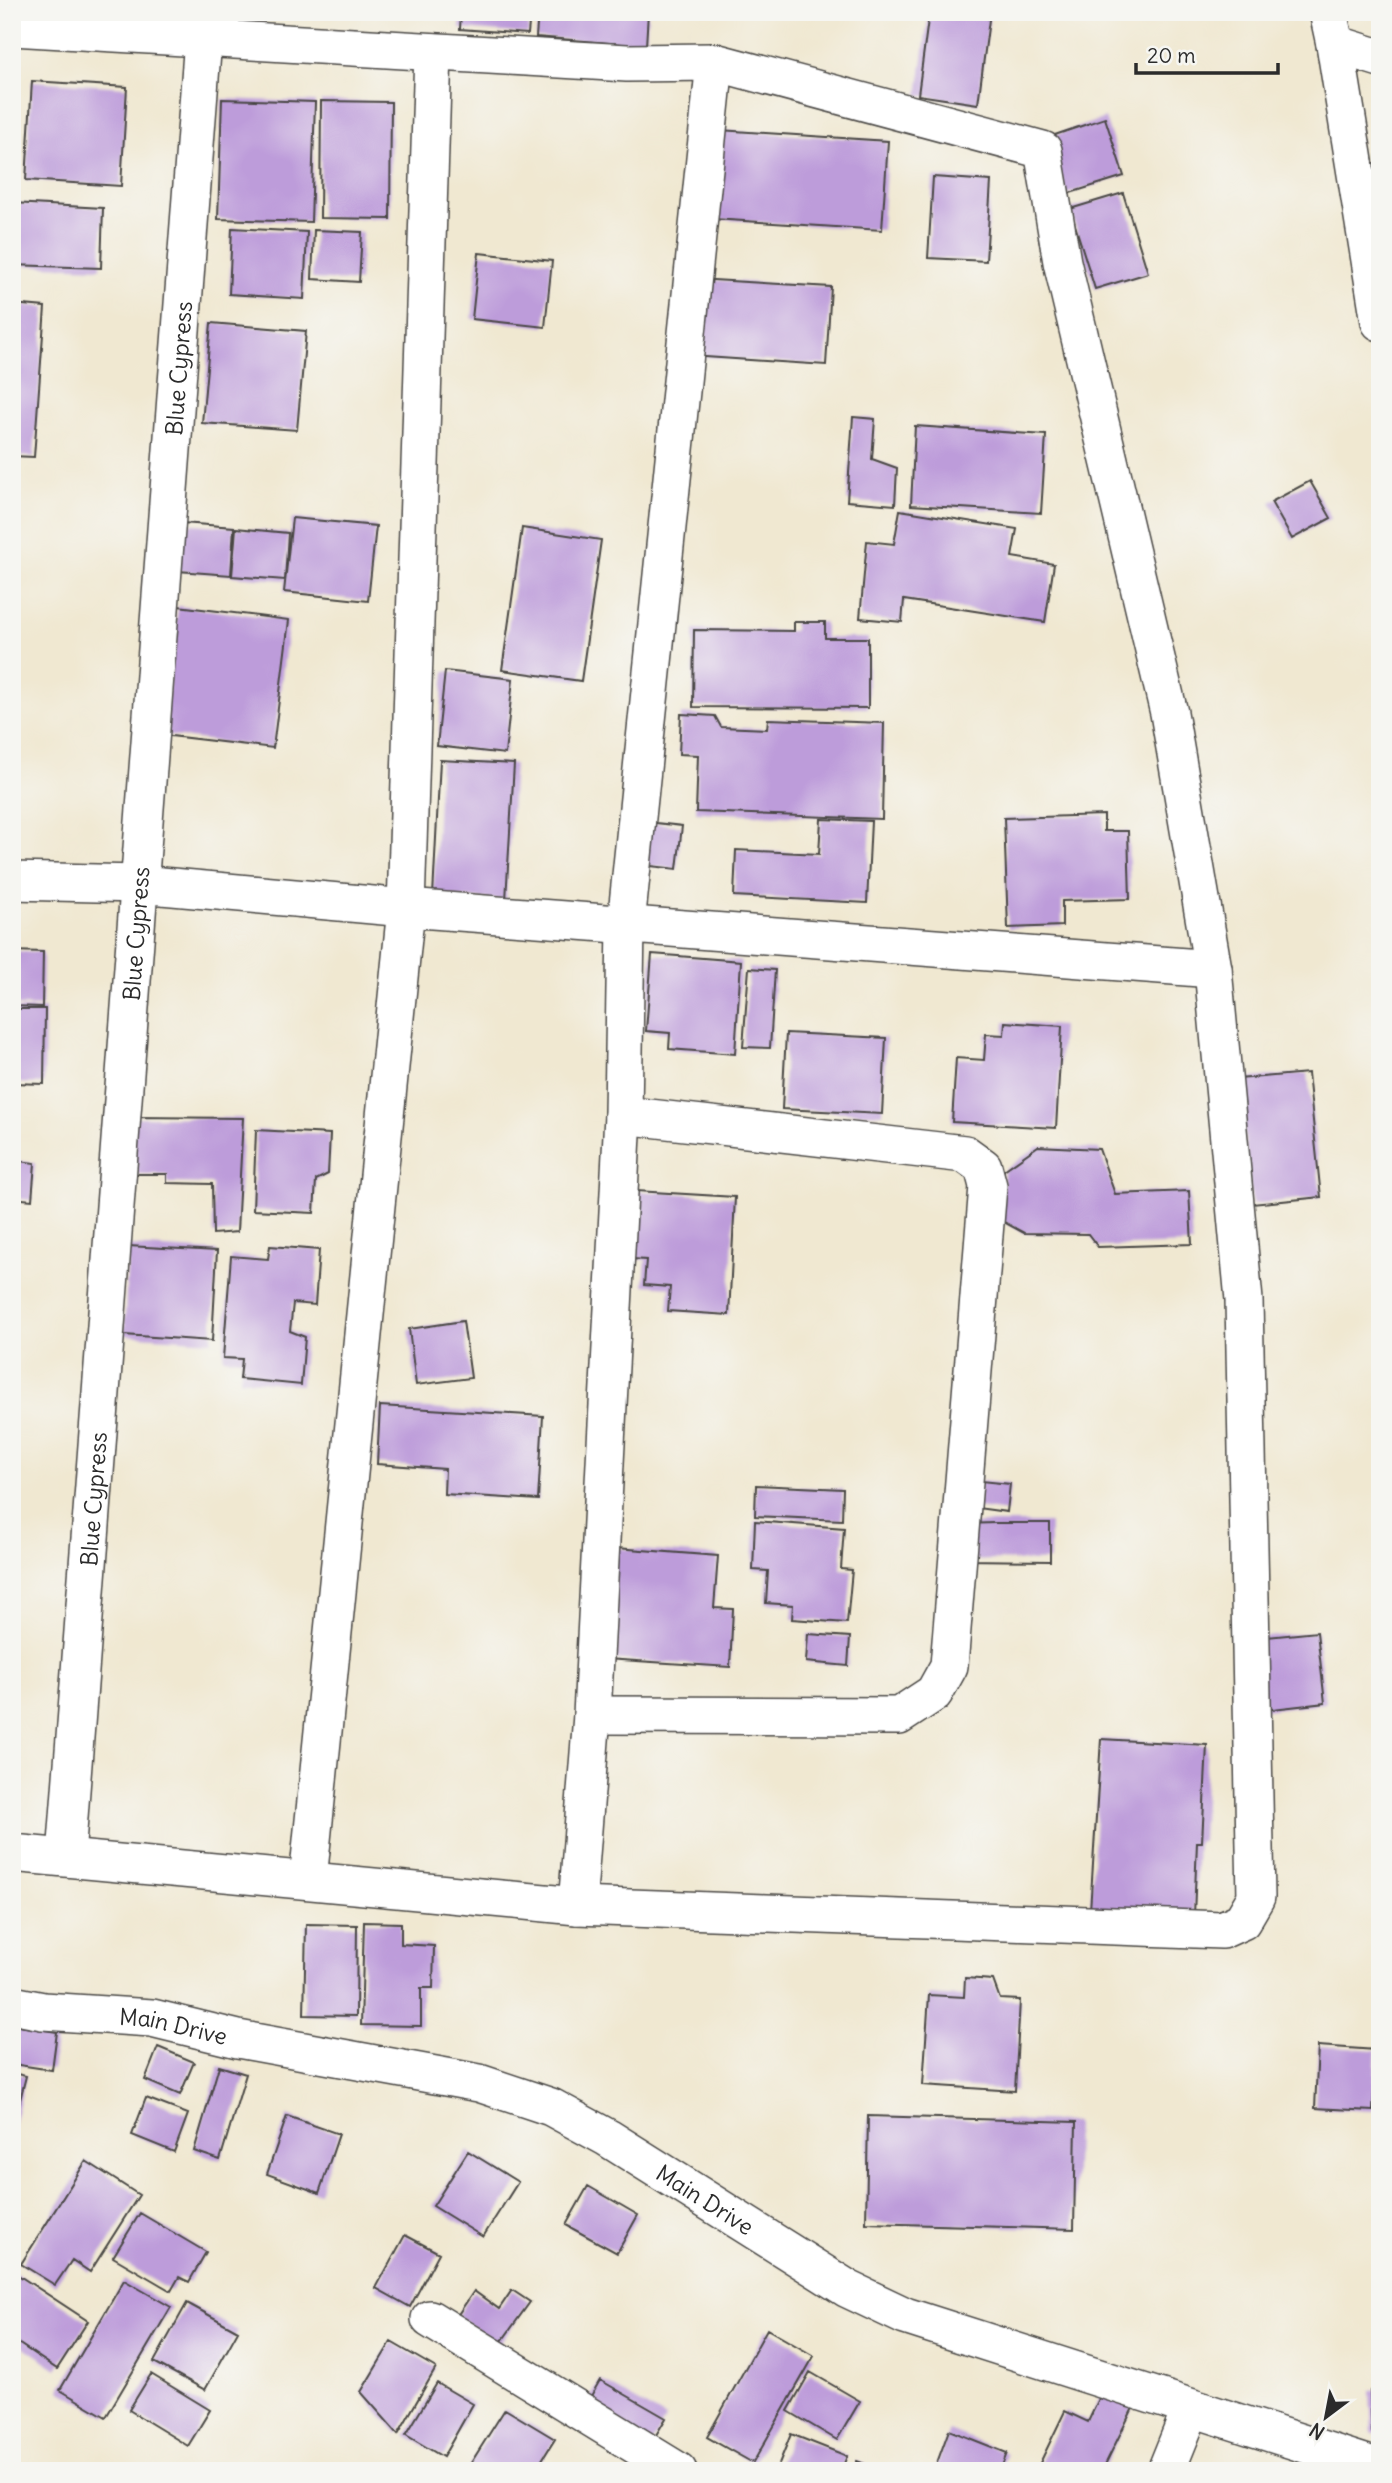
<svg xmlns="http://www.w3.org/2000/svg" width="1392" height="2483" viewBox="0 0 1392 2483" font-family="Delius,sans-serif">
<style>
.building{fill:#bd9cda}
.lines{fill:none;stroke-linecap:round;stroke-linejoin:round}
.street-casing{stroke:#494744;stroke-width:40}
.street{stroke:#fff;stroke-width:37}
.labels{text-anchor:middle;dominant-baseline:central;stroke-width:5;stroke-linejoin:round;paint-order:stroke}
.street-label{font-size:23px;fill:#2b2b2b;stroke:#f6f6f2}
</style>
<rect width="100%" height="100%" fill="#f6f6f2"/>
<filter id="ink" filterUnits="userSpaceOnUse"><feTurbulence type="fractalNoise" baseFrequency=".0143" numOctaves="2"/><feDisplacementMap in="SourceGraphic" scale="14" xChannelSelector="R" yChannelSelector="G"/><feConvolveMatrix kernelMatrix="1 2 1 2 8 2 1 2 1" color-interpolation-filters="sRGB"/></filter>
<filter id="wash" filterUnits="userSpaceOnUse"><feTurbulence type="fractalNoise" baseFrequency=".00686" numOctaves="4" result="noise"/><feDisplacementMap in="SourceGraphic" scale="28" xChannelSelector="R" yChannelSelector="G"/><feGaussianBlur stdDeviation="1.57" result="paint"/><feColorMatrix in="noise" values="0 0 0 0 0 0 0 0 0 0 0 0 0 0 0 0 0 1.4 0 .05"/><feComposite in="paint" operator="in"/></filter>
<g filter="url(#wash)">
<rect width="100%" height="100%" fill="#f0e8d1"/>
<g id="blocks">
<path class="building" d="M 461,12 L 530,12 L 528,34 L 460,29 Z
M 538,12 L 648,12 L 646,46 L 536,37 Z
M 929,12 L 990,12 L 978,104 L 918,95 Z
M 32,81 L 127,87 L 121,186 L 26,180 Z
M 222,99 L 315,102 L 311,222 L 218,219 Z
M 321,101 L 391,102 L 390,219 L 320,218 Z
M 1105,118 L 1124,176 L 1067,194 L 1049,137 Z
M 719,130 L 888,141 L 882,230 L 713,219 Z
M 933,177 L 991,181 L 986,261 L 928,258 Z
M 1123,193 L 1148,273 L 1095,289 L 1070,209 Z
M 12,203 L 103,208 L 101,268 L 12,265 Z
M 232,228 L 307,232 L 304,299 L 229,294 Z
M 314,230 L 362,232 L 359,282 L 312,279 Z
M 479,253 L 552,261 L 545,327 L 472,319 Z
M 696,279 L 831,287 L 826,365 L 691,356 Z
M 12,304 L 45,307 L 34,457 L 12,456 Z
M 211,323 L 306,331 L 297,430 L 202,423 Z
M 853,417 L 875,419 L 872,459 L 897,468 L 895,505 L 847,501 Z
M 915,426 L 1046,435 L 1041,513 L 911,505 Z
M 1310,481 L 1331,518 L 1292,539 L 1271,502 Z
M 900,510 L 1017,529 L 1012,557 L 1054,564 L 1045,622 L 904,600 L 902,622 L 860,618 L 867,541 L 894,544 Z
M 292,518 L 376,526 L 368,601 L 284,592 Z
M 182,523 L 234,527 L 231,575 L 178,571 Z
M 236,528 L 288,533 L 285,580 L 232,576 Z
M 522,528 L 601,540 L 581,681 L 502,670 Z
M 178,606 L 289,620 L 273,748 L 163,735 Z
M 794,622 L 825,622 L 825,638 L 868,638 L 868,708 L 693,707 L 694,630 L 794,631 Z
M 445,671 L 513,679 L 505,754 L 437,746 Z
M 681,714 L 715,716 L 721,727 L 767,729 L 768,719 L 884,723 L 882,819 L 696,812 L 698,755 L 679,754 Z
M 440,760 L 514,764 L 506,900 L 433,896 Z
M 1104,815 L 1104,831 L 1128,831 L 1130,899 L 1062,901 L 1062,926 L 1008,928 L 1004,818 Z
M 821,819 L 871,821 L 867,903 L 734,896 L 736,850 L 819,854 Z
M 647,822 L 682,826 L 677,869 L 642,865 Z
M 12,951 L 43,952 L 42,1007 L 12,1006 Z
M 652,954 L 741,961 L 735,1054 L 669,1049 L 670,1033 L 646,1031 Z
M 749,968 L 775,970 L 770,1048 L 743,1047 Z
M 12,1009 L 45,1009 L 44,1084 L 12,1083 Z
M 1005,1022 L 1062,1026 L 1056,1128 L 952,1122 L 956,1058 L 984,1060 L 986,1034 L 1004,1035 Z
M 786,1033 L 886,1038 L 882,1114 L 782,1109 Z
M 1308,1073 L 1321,1197 L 1252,1204 L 1238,1079 Z
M 133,1117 L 243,1118 L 237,1232 L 213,1234 L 212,1184 L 167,1183 L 167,1174 L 127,1174 Z
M 256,1130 L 330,1134 L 328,1174 L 316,1180 L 314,1213 L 253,1210 Z
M 1038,1146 L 1099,1149 L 1115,1194 L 1189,1191 L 1192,1244 L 1098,1247 L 1088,1234 L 1024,1233 L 1000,1220 L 1004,1170 Z
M 12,1160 L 35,1163 L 32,1200 L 12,1198 Z
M 636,1191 L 735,1197 L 729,1315 L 668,1311 L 670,1287 L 644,1285 L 646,1260 L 632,1259 Z
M 128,1246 L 217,1251 L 212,1341 L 124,1335 Z
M 270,1246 L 319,1250 L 315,1305 L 293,1303 L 290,1331 L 305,1337 L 301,1385 L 240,1379 L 242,1359 L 223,1358 L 231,1256 L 268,1259 Z
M 463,1321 L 471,1378 L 416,1385 L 409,1329 Z
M 380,1406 L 543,1416 L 538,1500 L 444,1494 L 445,1469 L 377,1464 Z
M 981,1481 L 1010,1484 L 1007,1512 L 977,1508 Z
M 756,1485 L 843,1489 L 842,1520 L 755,1516 Z
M 755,1521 L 844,1528 L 841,1569 L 852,1570 L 847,1623 L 792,1619 L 793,1605 L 766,1603 L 768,1571 L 753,1570 Z
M 995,1523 L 1050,1523 L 1050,1561 L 964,1560 L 964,1524 Z
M 616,1548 L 718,1556 L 714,1608 L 733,1609 L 730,1667 L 606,1659 Z
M 1317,1632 L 1325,1703 L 1264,1710 L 1256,1638 Z
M 808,1634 L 850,1637 L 848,1666 L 806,1662 Z
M 1101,1739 L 1207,1745 L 1202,1842 L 1197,1842 L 1194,1916 L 1090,1911 Z
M 364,1922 L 401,1923 L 401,1944 L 434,1946 L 433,1988 L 421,1988 L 421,2026 L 361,2025 Z
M 306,1924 L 357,1925 L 356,2016 L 304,2015 Z
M 965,1978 L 993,1980 L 1000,1999 L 1020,2000 L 1015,2091 L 923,2085 L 929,1995 L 964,1997 Z
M 12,2025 L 57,2032 L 52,2070 L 12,2064 Z
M 1318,2046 L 1376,2050 L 1373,2111 L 1315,2108 Z
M 158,2047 L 194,2062 L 180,2095 L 145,2080 Z
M 219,2066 L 246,2074 L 220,2160 L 194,2151 Z
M 12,2073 L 26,2076 L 13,2128 L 12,2127 Z
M 146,2098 L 188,2114 L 174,2152 L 132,2135 Z
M 287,2116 L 339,2134 L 319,2193 L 267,2174 Z
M 868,2116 L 1076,2122 L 1074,2229 L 866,2223 Z
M 468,2151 L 518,2182 L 483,2237 L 433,2206 Z
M 86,2161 L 139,2195 L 90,2272 L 72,2260 L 55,2285 L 21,2264 Z
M 588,2186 L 638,2215 L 617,2253 L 566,2225 Z
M 140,2213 L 206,2252 L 189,2282 L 179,2277 L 171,2291 L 113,2257 Z
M 405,2235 L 439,2253 L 410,2307 L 376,2288 Z
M 12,2271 L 88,2321 L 57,2369 L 12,2339 Z
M 124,2280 L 171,2307 L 106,2417 L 60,2390 Z
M 512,2290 L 530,2302 L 499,2345 L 457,2316 L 474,2291 L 499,2309 Z
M 187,2303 L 238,2331 L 205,2390 L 154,2362 Z
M 767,2329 L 814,2356 L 753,2463 L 707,2437 Z
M 391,2342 L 436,2368 L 398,2434 L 361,2392 Z
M 810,2372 L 860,2401 L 837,2440 L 788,2411 Z
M 151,2374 L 210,2410 L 188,2446 L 129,2410 Z
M 600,2380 L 666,2418 L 649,2447 L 583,2410 Z
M 437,2383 L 473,2404 L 443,2457 L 406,2435 Z
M 1103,2390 L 1134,2406 L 1102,2471 L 1051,2471 L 1039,2465 L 1065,2411 L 1088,2422 Z
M 1380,2390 L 1380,2432 L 1372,2432 L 1370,2391 Z
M 505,2409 L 555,2439 L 535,2471 L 476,2471 L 469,2466 Z
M 949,2430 L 1007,2453 L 1000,2471 L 934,2471 Z
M 791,2434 L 847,2456 L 841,2471 L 776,2471 Z
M 857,2461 L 883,2471 L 853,2471 Z"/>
</g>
</g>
<g filter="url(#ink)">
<use href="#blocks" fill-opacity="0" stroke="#494744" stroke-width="2"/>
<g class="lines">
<g class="street-casing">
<g id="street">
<path d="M 1328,12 L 1335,44 L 1380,322"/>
<path d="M 12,27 L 627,63 L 715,62 L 1043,150 L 1062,262 L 1169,713 L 1213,969 L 1244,1300 L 1256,1897 L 1242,1921 L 1222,1930 L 577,1906 L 12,1853"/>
<path d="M 1335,44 L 1380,58"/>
<path d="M 12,881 L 139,884 L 406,908 L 1213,969"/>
<path d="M 592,1715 L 899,1716 L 934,1693 L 949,1666 L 988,1186 L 983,1167 L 965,1154 L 623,1115"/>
<path id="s1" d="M 66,1857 L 205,12"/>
<path d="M 308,1880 L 406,908 L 433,52"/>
<path d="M 577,1906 L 592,1715 L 623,1115 L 626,924 L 715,62"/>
<path id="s2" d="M 12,2005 L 43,2011 L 152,2018 L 238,2039 L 479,2083 L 551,2107 L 608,2138 L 848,2289 L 905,2316 L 1380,2468"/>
<path d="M 430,2319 L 678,2471"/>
<path d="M 1166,2471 L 1191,2409"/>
</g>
</g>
<use href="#street" class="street"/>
</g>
</g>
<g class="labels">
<g class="street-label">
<text stroke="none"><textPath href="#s1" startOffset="1493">Blue Cypress</textPath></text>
<text stroke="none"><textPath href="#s1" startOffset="926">Blue Cypress</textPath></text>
<text stroke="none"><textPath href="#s1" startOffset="359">Blue Cypress</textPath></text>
<text stroke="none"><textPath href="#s2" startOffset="163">Main Drive</textPath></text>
<text stroke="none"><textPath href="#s2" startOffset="730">Main Drive</textPath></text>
</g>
</g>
<rect width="1392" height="2483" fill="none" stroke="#f6f6f2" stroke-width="42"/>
<g transform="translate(1326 2417) rotate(212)" stroke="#f6f6f2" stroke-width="5" paint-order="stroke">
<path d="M0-5L12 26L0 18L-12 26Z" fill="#2b2b2b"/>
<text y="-10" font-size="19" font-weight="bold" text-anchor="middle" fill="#2b2b2b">N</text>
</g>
<path d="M1136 63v10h142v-10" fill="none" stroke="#2b2b2b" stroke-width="3.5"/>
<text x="1147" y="63" font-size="21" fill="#2b2b2b" stroke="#f6f6f2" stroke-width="5" paint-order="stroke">20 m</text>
</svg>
